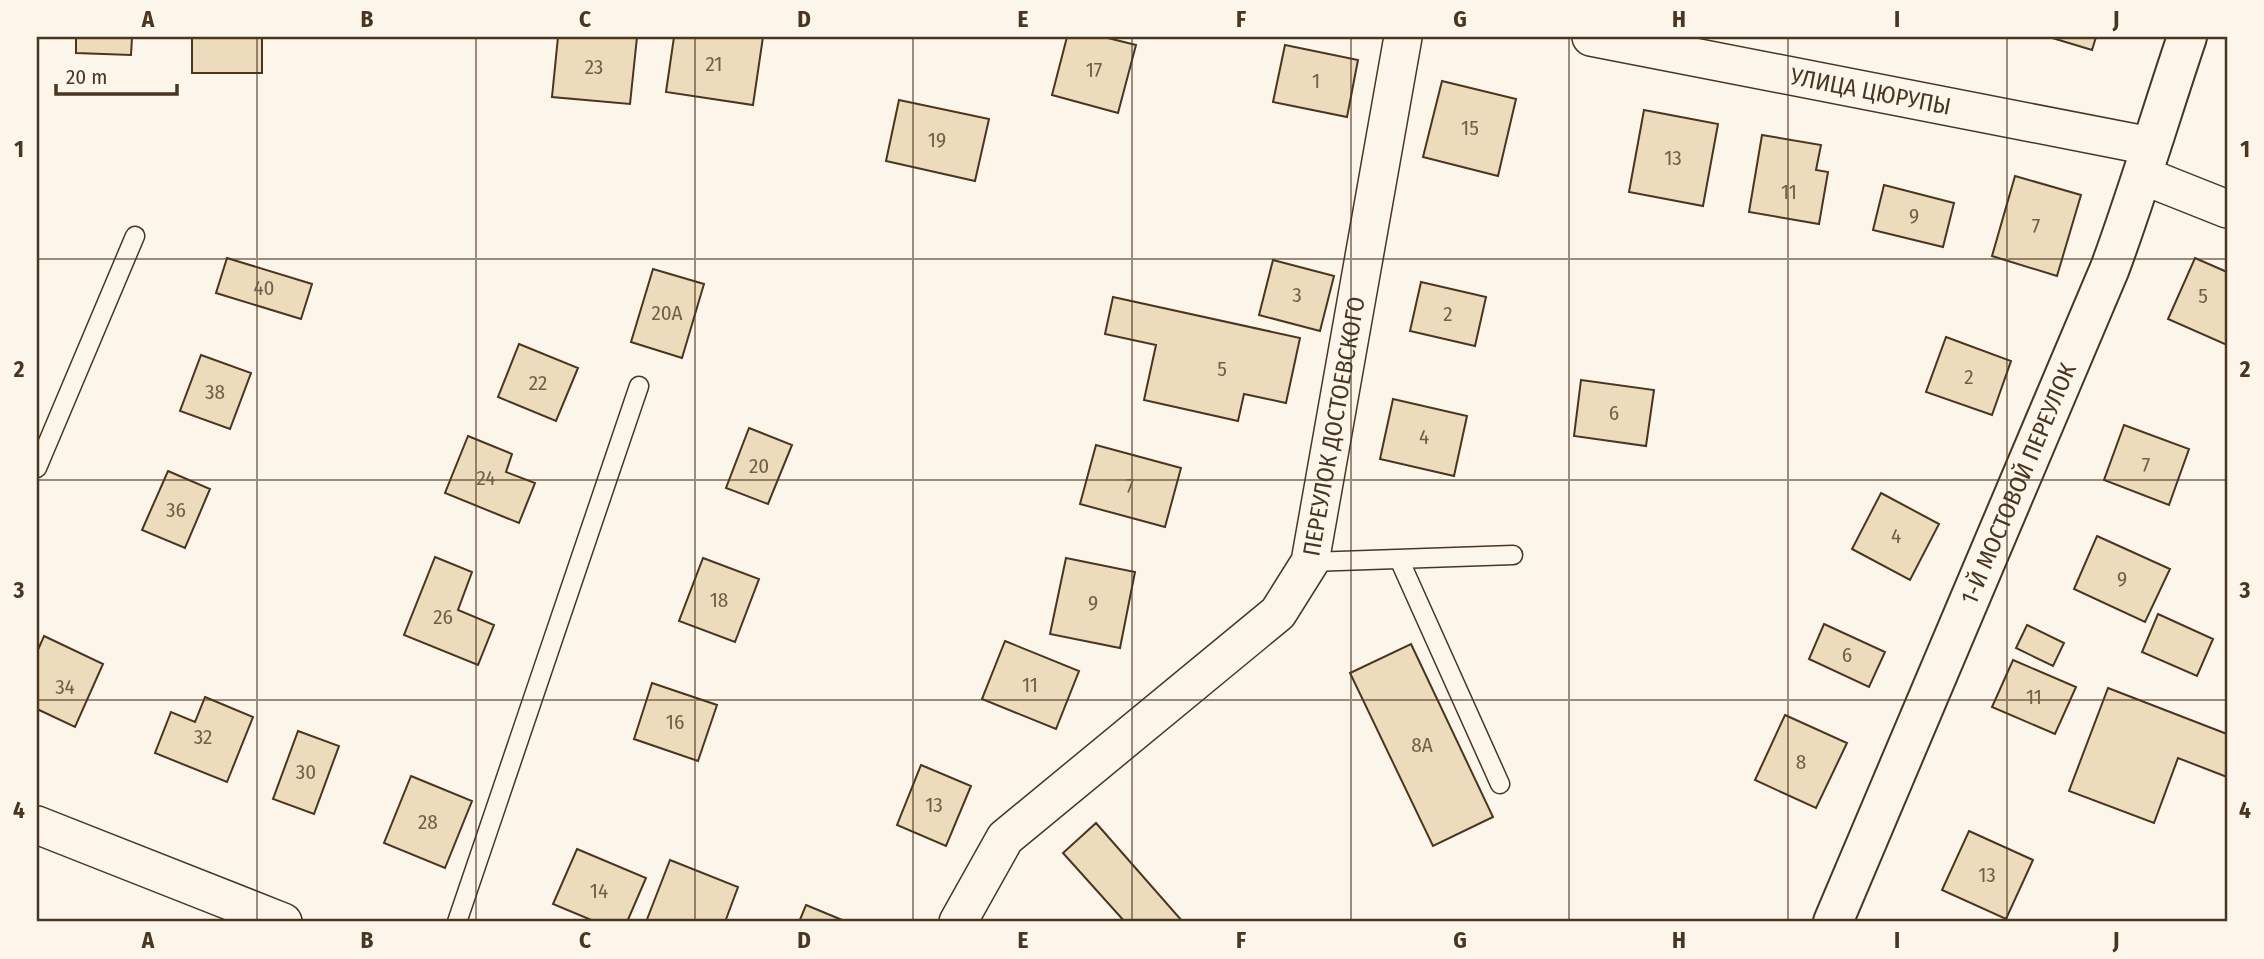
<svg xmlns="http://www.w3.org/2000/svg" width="2264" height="959" viewBox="0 0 2264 959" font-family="'Fira Sans Condensed',sans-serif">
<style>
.building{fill:#ecdcbc;stroke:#4a3520;stroke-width:2}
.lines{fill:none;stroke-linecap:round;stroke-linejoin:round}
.lane-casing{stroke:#4a3520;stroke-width:21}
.street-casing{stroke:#4a3520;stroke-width:40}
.secondary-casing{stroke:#4a3520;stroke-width:42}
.lane{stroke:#fbf6e9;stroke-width:18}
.street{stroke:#fbf6e9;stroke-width:37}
.secondary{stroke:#fbf6e9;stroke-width:38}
.grid{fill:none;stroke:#4a3520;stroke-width:2;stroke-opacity:0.55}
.labels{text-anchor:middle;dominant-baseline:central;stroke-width:5;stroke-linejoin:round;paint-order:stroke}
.number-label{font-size:21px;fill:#725f47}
.street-label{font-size:24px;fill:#4a3520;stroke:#fbf6e9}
.neatline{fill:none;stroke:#4a3520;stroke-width:2.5}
.grid-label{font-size:23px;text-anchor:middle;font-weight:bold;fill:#4a3520}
</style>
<rect width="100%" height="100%" fill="#fbf6e9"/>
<path class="building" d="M 76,37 L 132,37 L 131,55 L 76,53 Z
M 192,37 L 262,37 L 262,73 L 192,73 Z
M 558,37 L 637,37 L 630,104 L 552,97 Z
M 674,37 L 763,37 L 753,105 L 666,92 Z
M 1067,37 L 1104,37 L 1136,45 L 1118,113 L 1052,95 Z
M 2049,37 L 2096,37 L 2092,50 Z
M 1285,45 L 1358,60 L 1347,117 L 1273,102 Z
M 1442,81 L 1516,99 L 1498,176 L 1423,157 Z
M 899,100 L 989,119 L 975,181 L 886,161 Z
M 1644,110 L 1718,124 L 1703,206 L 1629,192 Z
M 1762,135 L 1821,145 L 1816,170 L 1828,172 L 1819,224 L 1749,212 Z
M 2015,176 L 2081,195 L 2057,276 L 1992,256 Z
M 1884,185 L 1954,203 L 1943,247 L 1873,230 Z
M 227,258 L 312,284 L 301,319 L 216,293 Z
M 2195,258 L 2227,272 L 2227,345 L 2168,319 Z
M 1273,260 L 1334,276 L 1320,331 L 1259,315 Z
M 653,269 L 704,284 L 682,358 L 631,342 Z
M 1421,282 L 1486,297 L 1475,346 L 1410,331 Z
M 1113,297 L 1300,338 L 1286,403 L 1244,394 L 1238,421 L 1144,400 L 1156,345 L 1105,334 Z
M 1946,337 L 2011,361 L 1992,415 L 1926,392 Z
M 519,344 L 578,368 L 556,421 L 498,397 Z
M 201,355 L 251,373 L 230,429 L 180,411 Z
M 1581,380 L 1654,390 L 1646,446 L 1574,436 Z
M 1393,399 L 1467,416 L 1454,476 L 1380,459 Z
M 2124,425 L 2189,449 L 2169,505 L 2104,480 Z
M 749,428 L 792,445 L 768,504 L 726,488 Z
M 468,436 L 512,454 L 506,472 L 535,483 L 519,523 L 445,493 Z
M 1096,445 L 1181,468 L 1165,527 L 1080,504 Z
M 168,471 L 210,489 L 185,548 L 142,530 Z
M 1881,493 L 1939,524 L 1910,580 L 1852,549 Z
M 2097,536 L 2170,569 L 2145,622 L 2074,589 Z
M 435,557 L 472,572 L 458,610 L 494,625 L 478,665 L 404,635 Z
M 703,558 L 759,579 L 735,642 L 679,621 Z
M 1066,558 L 1135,572 L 1120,648 L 1050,634 Z
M 2158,614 L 2213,639 L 2197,676 L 2142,652 Z
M 1824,624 L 1885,652 L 1869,687 L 1809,659 Z
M 2027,625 L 2064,643 L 2053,666 L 2016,648 Z
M 44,636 L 103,664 L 75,727 L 37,709 L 37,652 Z
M 1005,641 L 1079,671 L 1056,729 L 982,699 Z
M 1411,644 L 1493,817 L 1433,846 L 1350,673 Z
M 2013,660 L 2076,687 L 2055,734 L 1992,707 Z
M 652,683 L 717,705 L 698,761 L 634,739 Z
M 2108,688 L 2227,734 L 2227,777 L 2178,758 L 2154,823 L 2069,791 Z
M 205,697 L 253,717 L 227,782 L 155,753 L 171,712 L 195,722 Z
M 1785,715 L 1847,743 L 1816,808 L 1755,780 Z
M 298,731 L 339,746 L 314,814 L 273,799 Z
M 921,765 L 971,786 L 946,846 L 897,825 Z
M 411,776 L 472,801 L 445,868 L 384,843 Z
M 1096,823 L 1183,922 L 1125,922 L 1063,853 Z
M 1969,831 L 2033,860 L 2006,919 L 1942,890 Z
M 577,849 L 646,878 L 627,922 L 596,922 L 553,904 Z
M 670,860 L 738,887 L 725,922 L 646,922 Z
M 806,905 L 847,922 L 799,922 Z"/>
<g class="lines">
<g class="lane-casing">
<path id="lane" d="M 37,468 L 135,236
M 1399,559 L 1500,784
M 1310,562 L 1513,555
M 457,922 L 639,386"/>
</g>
<g class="street-casing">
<g id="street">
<path id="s1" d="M 1591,37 L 2150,146"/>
<path d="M 2144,176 L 2227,209"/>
<path d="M 37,825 L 283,922"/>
<path id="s2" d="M 958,922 L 1005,838 L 1278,613 L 1310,562 L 1403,37"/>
</g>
</g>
<g class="secondary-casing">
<g id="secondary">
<path id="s3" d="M 1833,922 L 2110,268 C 2138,192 2161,114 2187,37"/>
</g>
</g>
<use href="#lane" class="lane"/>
<use href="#street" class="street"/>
<use href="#secondary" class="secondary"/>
</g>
<path class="grid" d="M 257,37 L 257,922M 476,37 L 476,922M 695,37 L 695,922M 913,37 L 913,922M 1132,37 L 1132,922M 1351,37 L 1351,922M 1569,37 L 1569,922M 1788,37 L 1788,922M 2007,37 L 2007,922M 37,259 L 2227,259M 37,480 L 2227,480M 37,700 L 2227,700"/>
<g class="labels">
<g class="number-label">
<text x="714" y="64">21</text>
<text x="594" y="67">23</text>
<text x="1094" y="70">17</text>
<text x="1316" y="81">1</text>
<text x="1470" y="128">15</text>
<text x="937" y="140">19</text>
<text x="1673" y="158">13</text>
<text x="1789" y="192">11</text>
<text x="1914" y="216">9</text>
<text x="2036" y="226">7</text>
<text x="264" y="288">40</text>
<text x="1297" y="295">3</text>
<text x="2203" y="296">5</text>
<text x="667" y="313">20А</text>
<text x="1448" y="314">2</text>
<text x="1222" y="369">5</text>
<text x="1969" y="377">2</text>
<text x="538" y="383">22</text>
<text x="215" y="392">38</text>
<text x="1614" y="413">6</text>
<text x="1424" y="437">4</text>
<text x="2146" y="465">7</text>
<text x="759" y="466">20</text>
<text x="486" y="478">24</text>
<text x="1130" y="486">7</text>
<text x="176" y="510">36</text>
<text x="1896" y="536">4</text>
<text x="2122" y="579">9</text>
<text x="719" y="600">18</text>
<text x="1093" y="603">9</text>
<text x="443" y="617">26</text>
<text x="1847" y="655">6</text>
<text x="1030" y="685">11</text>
<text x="65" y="687">34</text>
<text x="2034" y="697">11</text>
<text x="675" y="722">16</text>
<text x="203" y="737">32</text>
<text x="1422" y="745">8А</text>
<text x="1801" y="762">8</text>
<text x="306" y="772">30</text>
<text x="934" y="805">13</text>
<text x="428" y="822">28</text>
<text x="1987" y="875">13</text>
<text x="599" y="891">14</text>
</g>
<g class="street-label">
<text stroke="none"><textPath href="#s1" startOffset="285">УЛИЦА ЦЮРУПЫ</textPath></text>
<text stroke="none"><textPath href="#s2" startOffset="648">ПЕРЕУЛОК ДОСТОЕВСКОГО</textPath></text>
<text stroke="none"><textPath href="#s3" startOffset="476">1-Й МОСТОВОЙ ПЕРЕУЛОК</textPath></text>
</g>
</g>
<rect width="2264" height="959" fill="none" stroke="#fbf6e9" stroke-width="77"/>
<path d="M56 84v10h121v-10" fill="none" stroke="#4a3520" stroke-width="3.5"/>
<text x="66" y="84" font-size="21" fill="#4a3520" stroke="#fbf6e9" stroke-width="5" paint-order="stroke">20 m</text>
<rect x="38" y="38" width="2188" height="882" class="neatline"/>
<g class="grid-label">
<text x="148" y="27">A</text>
<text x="367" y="27">B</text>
<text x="585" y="27">C</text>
<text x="804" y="27">D</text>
<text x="1023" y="27">E</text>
<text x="1241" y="27">F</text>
<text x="1460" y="27">G</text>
<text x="1679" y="27">H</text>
<text x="1897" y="27">I</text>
<text x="2116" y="27">J</text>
<text x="19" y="157">1</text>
<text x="2245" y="157">1</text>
<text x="19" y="377">2</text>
<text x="2245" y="377">2</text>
<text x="19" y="598">3</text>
<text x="2245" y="598">3</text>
<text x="19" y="818">4</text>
<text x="2245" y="818">4</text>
<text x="148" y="948">A</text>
<text x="367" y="948">B</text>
<text x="585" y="948">C</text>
<text x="804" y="948">D</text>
<text x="1023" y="948">E</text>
<text x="1241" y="948">F</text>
<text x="1460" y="948">G</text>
<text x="1679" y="948">H</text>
<text x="1897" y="948">I</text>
<text x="2116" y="948">J</text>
</g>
</svg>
